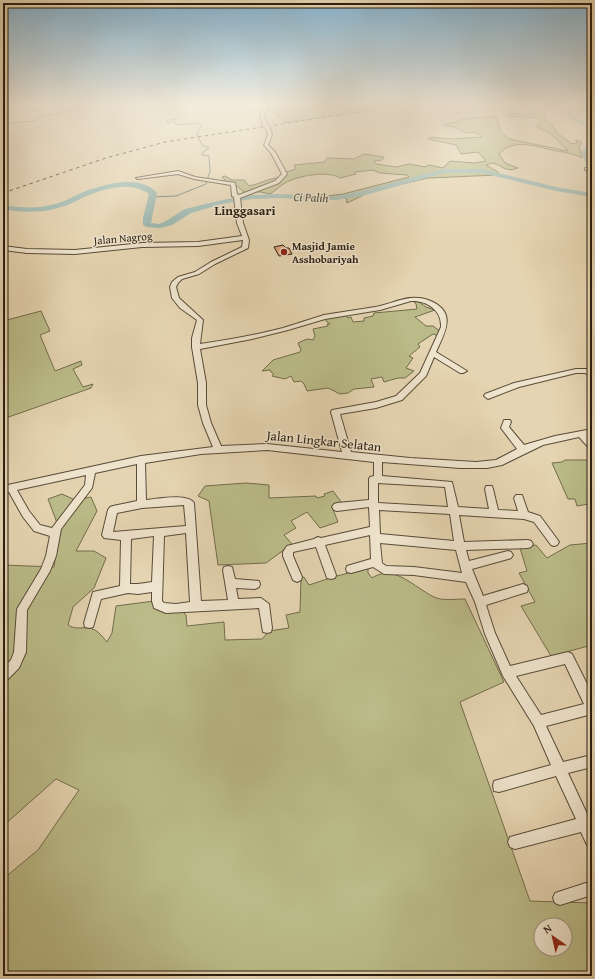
<svg xmlns="http://www.w3.org/2000/svg" width="595" height="979" viewBox="0 0 595 979" font-family="'Gentium Book Plus',serif">
<style>
.green{fill:#babb88;stroke:#726c4c;fill-rule:evenodd}
.lines{fill:none;stroke-linecap:round;stroke-linejoin:round}
.stream{stroke:#6b7a72;stroke-width:1}
.river{fill:#96b7b2;fill-rule:evenodd}
.building{fill:#dba47a;stroke:#2a1e11}
.minor-casing{stroke:#594c39;stroke-width:2}
.minor{fill:#eee3cc;fill-rule:evenodd}
.rail{stroke:#2a1e11;stroke-width:1;stroke-dasharray:3.5 3.5;stroke-linecap:butt}
.minor-bridge-casing{stroke:#594c39;stroke-width:5.5;stroke-linecap:butt}
.minor-bridge{stroke:#eee3cc;stroke-width:4.5}
.poi-dot{fill:#8f2418;stroke:#eee3cc;stroke-width:1.5}
.labels{text-anchor:middle;dominant-baseline:central;stroke-width:3;stroke-linejoin:round;paint-order:stroke}
.far-street-label{font-size:11px;fill:#2a1e11;stroke:#eee3cc}
.far-poi-label{font-size:11px;font-weight:bold;fill:#2a1e11;stroke:#eee3cc;text-anchor:start}
.far-water-label{font-size:12px;font-style:italic;fill:#4a4c41;stroke:#eee3cc}
.far-quarter-label{font-size:13px;font-weight:bold;fill:#2a1e11;stroke:#eee3cc}
.street-label{font-size:13px;fill:#2a1e11;stroke:#eee3cc}
</style>
<rect width="100%" height="100%" fill="#e5d4b1"/>
<filter id="stains"><feTurbulence type="fractalNoise" baseFrequency=".005" numOctaves="4"/><feColorMatrix values="0 0 0 0 .2 0 0 0 0 .09 0 0 0 0 .02 0 0 0 .5 -.17"/></filter>
<radialGradient id="worn" r=".72"><stop offset=".6" stop-color="#630" stop-opacity="0"/><stop offset="1" stop-color="#630" stop-opacity=".3"/></radialGradient>
<path class="green" d="M 273,105 L 401,105 L 285,123 L 282,116 L 278,117 L 274,110 Z
M 524,105 L 547,105 L 544,121 L 550,122 L 557,133 L 572,144 L 578,143 L 575,140 L 582,142 L 579,147 L 582,158 C 572,153 562,152 552,150 C 533,146 514,138 499,154 L 505,163 L 518,168 C 505,173 504,166 493,163 L 486,165 L 498,172 L 499,174 L 498,175 L 428,178 L 372,191 L 347,203 L 346,198 L 327,196 L 343,194 L 409,177 L 407,175 L 380,173 L 373,170 L 355,172 L 356,174 L 340,178 C 328,170 297,176 285,183 C 280,186 275,191 270,194 L 261,192 L 244,192 L 236,185 L 223,183 L 226,181 L 222,177 L 225,176 L 232,180 L 244,180 L 249,186 C 260,184 273,176 284,178 L 286,172 L 296,169 L 294,165 L 325,162 L 327,158 L 354,159 L 364,154 L 384,157 L 382,160 L 374,161 L 376,164 L 396,167 L 409,164 L 425,167 L 429,165 L 443,168 L 450,161 L 474,163 L 486,161 L 478,152 L 461,154 L 456,145 L 428,139 L 432,137 L 451,139 L 482,137 C 472,128 469,136 462,131 C 454,127 454,126 444,126 L 444,124 L 458,122 L 460,121 L 460,119 L 497,116 L 500,131 L 509,139 L 568,151 L 551,134 L 537,127 L 537,125 L 541,122 L 539,118 L 506,116 L 512,113 L 526,115 L 535,113 L 525,108 Z
M 412,300 L 416,300 L 426,307 L 435,310 L 415,317 L 426,326 L 433,326 L 441,332 L 439,336 L 433,334 L 418,344 L 420,347 L 409,356 L 413,358 L 406,368 L 414,371 L 405,378 L 398,378 L 384,382 L 382,377 L 371,379 L 374,387 L 354,389 L 348,393 L 340,394 L 328,388 L 307,391 L 304,384 L 301,381 L 294,382 L 291,376 L 285,379 L 272,376 L 274,374 L 271,372 L 270,370 L 262,371 L 273,360 L 300,352 L 301,350 L 298,343 L 307,339 L 313,340 L 315,336 L 313,329 L 328,326 L 327,324 L 330,324 L 326,321 L 326,318 L 346,315 L 348,318 L 351,317 L 353,322 L 364,321 L 364,318 L 373,316 L 374,313 L 417,309 L 416,304 Z
M 41,311 L 50,331 L 40,335 L 55,371 L 81,361 L 82,365 L 73,369 L 83,387 L 93,384 L 91,388 L 3,419 L 3,321 Z
M 565,460 L 588,460 L 592,463 L 592,511 L 589,504 L 577,506 L 575,499 L 568,499 L 552,463 L 562,462 Z
M 246,483 L 269,485 L 269,498 L 316,496 L 317,498 L 325,496 L 324,494 L 333,491 L 342,503 L 332,507 L 338,522 L 320,528 L 307,512 L 291,521 L 296,528 L 284,535 L 292,544 L 266,563 L 218,565 L 209,501 L 198,496 L 205,486 Z
M 62,494 L 75,500 L 91,497 L 97,511 L 76,551 L 94,551 L 106,558 L 94,588 L 73,607 L 68,625 C 76,630 81,627 89,628 C 97,629 102,636 107,642 L 112,633 L 116,606 L 154,601 L 154,608 L 181,610 L 186,615 L 187,626 L 224,622 L 225,640 L 262,639 L 269,631 L 289,628 L 286,615 L 300,612 L 301,578 L 304,577 L 309,585 L 333,577 L 368,568 L 368,573 L 372,578 C 394,563 415,588 434,597 C 441,601 456,599 465,599 L 504,682 L 460,702 L 530,901 L 592,903 L 592,976 L 3,976 L 3,879 L 38,850 L 79,790 L 56,779 L 3,826 L 3,565 L 54,567 L 58,537 L 56,520 L 48,499 ZM 541,925 L 565,925 L 565,949 L 541,949 Z
M 592,543 L 592,645 L 551,656 L 521,606 L 535,602 L 519,573 L 527,571 L 520,548 L 536,545 L 547,558 L 570,545 Z"/>
<g class="lines">
<path class="stream" d="M 224,105 C 247,110 273,115 295,105
M 3,124 L 35,121 L 42,117 L 68,111 L 82,105
M 153,197 L 176,196 L 206,184 L 210,171 L 209,156 L 202,155 L 203,152 L 209,148 L 202,145 L 197,134 L 201,126 L 198,123 L 176,125 L 175,121 L 167,123 L 168,120 L 177,119 L 157,105"/>
<path class="river" d="M 570,108 L 592,110 L 592,114 L 571,112 L 573,116 L 592,126 L 592,130 L 569,118 L 565,111 Z
M 592,141 L 592,147 L 587,152 L 592,163 L 592,174 L 589,172 L 581,152 Z
M 444,169 L 482,169 L 556,187 L 592,193 L 592,197 L 556,191 L 482,173 L 444,173 L 362,196 L 336,200 L 276,198 L 252,199 L 222,204 L 191,213 L 172,225 L 160,228 L 147,227 L 143,225 L 143,218 L 149,194 C 131,180 103,189 84,197 C 76,201 69,205 61,207 C 42,213 23,213 3,209 L 3,205 C 21,208 38,209 55,204 C 64,202 72,197 81,193 C 102,185 139,173 157,193 L 151,223 L 159,224 L 166,221 L 185,209 L 222,200 L 252,195 L 276,194 L 336,196 L 358,192 Z"/>
</g>
<path class="building" d="M 283,245 L 286,248 L 289,248 L 292,254 L 279,256 L 274,247 Z"/>
<g class="lines">
<g class="minor-casing">
<path id="minor" d="M 3,105 L 22,105 L 3,107 Z
M 26,105 L 30,105 L 29,107 L 37,110 L 35,111 L 26,109 Z
M 265,105 L 269,105 L 264,114 L 267,125 L 265,126 L 263,125 L 260,114 Z
M 268,127 L 270,128 L 272,135 L 268,145 L 275,152 L 287,174 L 279,183 L 240,198 L 243,223 L 249,240 L 248,248 L 215,264 L 199,274 L 182,279 L 178,283 L 176,287 L 179,298 L 203,320 L 200,344 C 228,340 256,335 283,328 C 297,324 310,319 324,315 C 341,312 358,310 375,307 C 393,304 410,293 428,300 C 458,311 445,332 436,352 L 467,371 L 463,373 L 460,373 L 434,357 L 426,376 L 402,400 L 376,408 L 340,414 L 351,452 L 410,458 L 476,462 L 496,460 L 517,449 L 501,428 L 504,420 L 510,420 L 511,422 L 509,427 L 524,445 L 555,436 L 592,429 L 592,435 L 587,436 L 592,441 L 592,449 L 589,448 L 579,437 L 543,445 L 502,465 L 487,468 L 460,468 L 382,462 L 382,476 L 452,482 L 458,507 L 489,509 L 485,489 L 486,486 L 492,486 L 493,489 L 498,510 L 518,511 L 514,498 L 516,495 L 522,495 L 528,512 L 540,516 L 557,539 L 559,542 L 557,545 L 554,546 L 551,545 L 534,522 L 524,519 L 459,515 L 464,542 L 528,540 L 531,541 L 533,544 L 531,547 L 528,548 L 466,550 L 469,561 L 508,551 L 511,552 L 513,555 L 511,558 L 508,559 L 472,569 L 483,596 L 523,584 L 527,586 L 528,589 L 527,592 L 486,605 L 495,633 L 510,666 L 568,652 L 572,654 L 592,694 L 592,714 L 546,726 L 563,762 L 592,755 L 592,767 L 568,773 L 588,816 L 592,815 L 592,847 L 587,845 L 581,832 L 515,849 L 510,847 L 508,842 L 510,837 L 576,819 L 556,776 L 499,792 L 494,791 L 493,786 L 494,781 L 551,765 L 534,726 L 503,676 L 485,634 L 475,602 L 466,582 L 414,575 L 384,574 L 373,567 L 351,573 L 347,572 L 346,569 L 347,566 L 371,559 L 370,535 L 325,545 L 336,575 L 335,578 L 331,579 L 327,578 L 316,547 L 293,552 L 293,556 L 302,577 L 301,580 L 297,582 L 293,580 L 283,556 L 283,552 L 287,546 L 314,539 L 318,537 L 321,538 L 370,527 L 369,507 L 337,511 L 334,510 L 332,507 L 334,504 L 337,503 L 369,500 L 369,479 L 370,477 L 374,476 L 374,462 L 267,450 L 201,454 L 145,463 L 146,500 C 157,499 188,493 194,503 L 201,601 L 228,600 L 223,570 L 224,567 L 228,566 L 232,567 L 235,579 L 259,581 L 260,584 L 259,587 L 255,589 L 236,588 L 238,599 L 261,598 L 269,604 L 272,628 L 271,632 L 267,633 L 263,632 L 259,608 L 166,613 L 154,608 L 152,601 L 152,592 L 138,594 L 128,593 L 101,599 L 93,627 L 89,628 L 85,627 L 84,623 L 93,592 L 120,586 L 121,540 L 104,538 L 102,535 L 108,510 L 110,507 L 113,506 L 137,501 L 137,464 L 95,473 L 92,488 L 61,529 L 56,556 L 50,571 L 27,610 L 26,652 L 19,668 L 7,680 L 3,682 L 3,668 L 11,660 L 14,652 L 17,609 L 41,569 L 46,556 L 50,536 L 34,531 L 23,517 L 9,492 L 3,494 L 3,486 L 141,456 L 213,447 L 203,423 L 198,405 L 198,383 L 192,347 L 192,338 L 197,320 L 180,308 L 172,298 L 170,287 L 172,282 L 178,277 L 195,272 L 211,262 L 242,247 L 243,240 L 198,246 L 142,247 L 75,254 L 27,253 L 3,250 L 3,246 L 27,249 L 75,250 L 142,243 L 198,242 L 242,236 L 237,223 L 234,197 L 232,196 L 231,185 L 194,179 L 178,174 L 138,179 L 136,178 L 178,171 L 195,177 L 235,183 L 237,194 L 239,195 L 275,181 L 282,174 L 271,153 L 264,145 L 268,135 L 266,128 ZM 411,301 C 426,300 442,310 441,327 L 420,373 L 396,396 L 376,402 L 332,410 L 331,412 L 342,452 L 267,444 L 221,446 L 211,423 L 206,405 L 206,383 L 200,349 L 252,339 L 288,330 L 325,319 L 380,310 ZM 86,475 L 85,485 L 52,528 L 40,525 L 29,511 L 17,490 ZM 378,483 L 445,487 L 448,507 L 378,503 ZM 184,505 L 186,526 L 113,532 L 117,513 L 142,508 ZM 379,510 L 450,514 L 454,541 L 380,534 ZM 186,533 L 190,602 L 176,604 L 164,603 L 162,601 L 164,536 ZM 154,536 L 152,582 L 138,584 L 130,584 L 131,539 ZM 380,543 L 456,550 L 462,573 L 414,567 L 386,566 L 382,563 ZM 565,664 L 584,704 L 541,715 L 516,676 Z
M 585,168 L 592,169 L 592,171 L 585,170 Z
M 576,369 L 586,369 L 592,371 L 592,376 L 585,373 L 576,373 L 519,387 L 488,399 L 484,396 L 485,394 L 514,383 Z
M 592,881 L 592,895 L 560,905 L 555,903 L 553,898 L 555,893 Z"/>
</g>
<use href="#minor" class="minor"/>
<path class="rail" d="M 3,193 L 106,158 L 165,142 L 406,105"/>
<g class="minor-bridge-casing">
<path id="minor-bridge" d="M 265,125 L 268,128"/>
</g>
<use href="#minor-bridge" class="minor-bridge"/>
</g>
<linearGradient id="sky" x2="0" y2="1"><stop stop-color="#87b5d2"/><stop offset="0.43" stop-color="#f3ecdc"/><stop offset="1" stop-color="#f3ecdc" stop-opacity="0"/></linearGradient>
<rect width="595" height="242" fill="url(#sky)"/>
<circle class="poi-dot" cx="284" cy="252" r="4"/>
<g class="labels">
<g class="far-street-label">
<text transform="translate(123 238) rotate(-5)">Jalan Nagrog</text>
</g>
<g class="far-poi-label">
<text x="292" y="246">Masjid Jamie<tspan x="292" dy="13">Asshobariyah</tspan></text>
</g>
<g class="far-water-label">
<text transform="translate(311 197) rotate(2)">Ci Palih</text>
</g>
<g class="far-quarter-label">
<text x="245" y="210">Linggasari</text>
</g>
<g class="street-label">
<text transform="translate(324 441) rotate(6)">Jalan Lingkar Selatan</text>
</g>
</g>
<rect width="595" height="979" fill="none" stroke="#e5d4b1" stroke-width="16"/>
<rect x="4" y="4" width="587" height="971" fill="none" stroke="#2a1e11" stroke-width="2"/>
<rect x="8" y="8" width="579" height="963" fill="none" stroke="#2a1e11"/>
<g transform="translate(553 937) rotate(326)"><circle r="19" fill="#eee3cc" stroke="#a09481"/>
<path d="M0-3L7 15L0 10L-7 15Z" fill="#8f2418"/>
<text y="-6" font-size="11" font-weight="bold" text-anchor="middle" fill="#2a1e11">N</text>
</g>
<rect width="100%" height="100%" filter="url(#stains)"/>
<rect width="100%" height="100%" fill="url(#worn)"/>
</svg>
